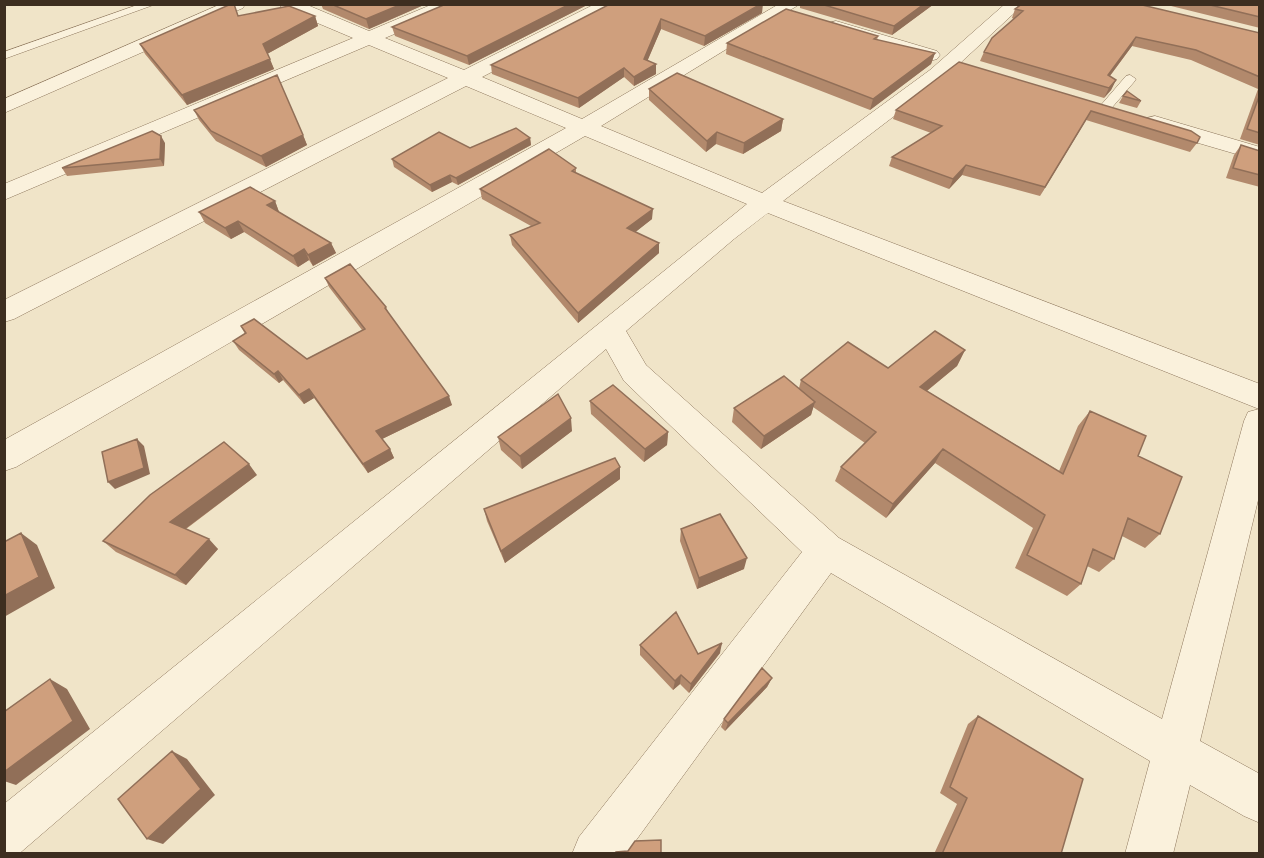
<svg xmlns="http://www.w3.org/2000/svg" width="1264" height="858" viewBox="0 0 1264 858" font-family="Lora,serif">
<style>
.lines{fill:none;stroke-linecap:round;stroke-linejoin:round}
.service-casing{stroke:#8d765c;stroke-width:1}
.minor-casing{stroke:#8d765c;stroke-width:1}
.service{fill:#faf1dc;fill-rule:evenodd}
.minor{fill:#faf1dc;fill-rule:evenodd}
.wall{fill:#b2896c}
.shaded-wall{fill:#916f58}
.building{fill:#cf9f7d;stroke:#916f58;stroke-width:1.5}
</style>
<rect width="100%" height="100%" fill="#f0e4c8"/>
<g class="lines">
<g class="service-casing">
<path id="service" d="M 140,4 L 156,4 L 4,59 L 4,52 Z
M 1130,75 L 1136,79 L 1134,82 L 1109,111 L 1101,111 L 1099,108 L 1101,105 L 1126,76 Z"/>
</g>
<g class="minor-casing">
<path id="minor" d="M 221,4 L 245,4 L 243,8 L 4,113 L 4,99 Z
M 280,4 L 305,4 L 369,31 L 433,4 L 457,4 L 455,8 L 385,38 L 464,70 L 595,4 L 618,4 L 616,8 L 482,77 L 582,119 L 779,4 L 800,4 L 601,126 L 762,193 L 930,70 L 1005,4 L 1024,4 L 944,78 L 783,201 L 1260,384 L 1260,492 L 1200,741 L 1260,774 L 1260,823 L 1244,816 L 1190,785 L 1173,854 L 1125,854 L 1150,761 L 831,573 L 626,854 L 572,854 L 579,837 L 802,552 L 624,381 L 606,349 L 21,852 L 4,854 L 4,804 L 747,204 L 585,136 L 16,467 L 4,471 L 4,440 L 566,128 L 466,86 L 14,319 L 4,322 L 4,300 L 448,78 L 369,45 L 4,200 L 4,184 L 353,38 L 282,8 ZM 768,213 L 1259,409 L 1248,412 L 1244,421 L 1162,719 L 839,538 L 646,365 L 626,331 L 734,239 Z
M 836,21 L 937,51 L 940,55 L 937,59 L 930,61 L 829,31 L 827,27 L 829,23 Z
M 1155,116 L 1260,147 L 1260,161 L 1147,128 L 1144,123 L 1147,118 Z"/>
</g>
<use href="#service" class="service"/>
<use href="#minor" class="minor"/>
</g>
<path class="wall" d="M 321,4 L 426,4 L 369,29 L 323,9 Z
M 446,4 L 589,4 L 469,65 L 395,36 L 392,27 Z
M 610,4 L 762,13 L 704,46 L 661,29 L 647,61 L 656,64 L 656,74 L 634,86 L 624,77 L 579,108 L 492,74 L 491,65 Z
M 800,4 L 934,4 L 892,35 L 800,8 Z
M 1163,4 L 1260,4 L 1260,28 Z
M 1015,9 L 1260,33 L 1260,145 L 1240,139 L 1258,89 L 1191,60 L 1132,46 L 1110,76 L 1116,80 L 1111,90 L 1104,98 L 980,61 L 984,52 L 1014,19 L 1012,18 Z
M 239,16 L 315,16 L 318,26 L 267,54 L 274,69 L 187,105 L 145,54 L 140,44 Z
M 878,36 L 877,40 L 935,53 L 931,64 L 870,110 L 726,54 L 727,43 Z
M 959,62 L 1197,143 L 1190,152 L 1086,120 L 1040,196 L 962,175 L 949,189 L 889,166 L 892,157 L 931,133 L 893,119 L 896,110 Z
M 649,89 L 783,119 L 781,131 L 743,154 L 716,144 L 706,152 L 649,100 Z
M 1123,96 L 1141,101 L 1137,108 L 1119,103 Z
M 194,110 L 303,135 L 307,145 L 266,167 L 216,141 L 199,120 Z
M 530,138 L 531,145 L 458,185 L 452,182 L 432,192 L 394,167 L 392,159 Z
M 165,143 L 164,166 L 67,176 L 62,168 Z
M 1241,145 L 1260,151 L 1260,187 L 1226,178 L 1234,155 Z
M 576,168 L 576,173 L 652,219 L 635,232 L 659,243 L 659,253 L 578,323 L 512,245 L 510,235 L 531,226 L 482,199 L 480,189 Z
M 275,201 L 279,212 L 331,243 L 336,253 L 313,266 L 309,260 L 298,267 L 244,232 L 231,239 L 205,223 L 199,212 Z
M 325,278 L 386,307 L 389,314 L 452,405 L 382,439 L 390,449 L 394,458 L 368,473 L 314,398 L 304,404 L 283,380 L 279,383 L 239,350 L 233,341 L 245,334 L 241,326 L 307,359 L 362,330 L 329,287 Z
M 965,350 L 957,366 L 927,391 L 1059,471 L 1078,426 L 1090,411 L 1138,456 L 1160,534 L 1145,548 L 1122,536 L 1114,559 L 1099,572 L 1087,566 L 1081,584 L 1067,596 L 1015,568 L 1033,528 L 935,463 L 886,518 L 835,481 L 841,467 L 865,443 L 813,407 L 811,415 L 761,449 L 732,422 L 734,408 L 799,388 L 801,380 L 888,368 Z
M 590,401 L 668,432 L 667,445 L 644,462 L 591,414 Z
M 572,431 L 522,469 L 501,450 L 498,437 Z
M 620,467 L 620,479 L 505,563 L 487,521 L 484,509 Z
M 257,475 L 186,529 L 218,549 L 186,585 L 116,552 L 103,541 Z
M 681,529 L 744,569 L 697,589 L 680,541 Z
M 640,645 L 698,654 L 720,653 L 689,693 L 680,684 L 673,690 L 640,655 Z
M 772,678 L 767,687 L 725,731 L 721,727 L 724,719 Z
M 978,716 L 1061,854 L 934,854 L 957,804 L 940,793 L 968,724 Z"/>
<path class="shaded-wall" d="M 402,4 L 426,4 L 369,29 L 366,19 Z
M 570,4 L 589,4 L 469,65 L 467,56 Z
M 761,4 L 763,4 L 762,13 L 704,46 L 705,36 Z
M 924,4 L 934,4 L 892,35 L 894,26 Z
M 315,16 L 318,26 L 267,54 L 263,44 Z
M 661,19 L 661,29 L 644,69 L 644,59 Z
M 1136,37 L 1132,46 L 1103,85 L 1108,75 Z
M 935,53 L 931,64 L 870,110 L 873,99 Z
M 270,59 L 274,69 L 187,105 L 182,95 Z
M 656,64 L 656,74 L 634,86 L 634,77 Z
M 624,68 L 624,77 L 579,108 L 578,98 Z
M 1116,80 L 1111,90 L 1104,98 L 1109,88 Z
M 1091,111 L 1086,120 L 1040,196 L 1045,187 Z
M 783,119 L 781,131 L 743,154 L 744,143 Z
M 717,132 L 716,144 L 706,152 L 707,141 Z
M 303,135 L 307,145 L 266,167 L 261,156 Z
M 161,136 L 165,143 L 164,166 L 160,159 Z
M 530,138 L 531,145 L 458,185 L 456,178 Z
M 966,165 L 962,175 L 949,189 L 953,179 Z
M 450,175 L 452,182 L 432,192 L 430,185 Z
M 275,201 L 279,212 L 267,205 Z
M 653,209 L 652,219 L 628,238 L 627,228 Z
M 238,221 L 244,232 L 231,239 L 225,228 Z
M 331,243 L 336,253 L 313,266 L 308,255 Z
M 659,243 L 659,253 L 578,323 L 578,313 Z
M 304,249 L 309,260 L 298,267 L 293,256 Z
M 965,350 L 957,366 L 913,402 L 920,387 Z
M 278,371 L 283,380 L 279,383 L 274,374 Z
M 309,389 L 314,398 L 304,404 L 299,395 Z
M 449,396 L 452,405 L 380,440 L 376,431 Z
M 815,402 L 811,415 L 761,449 L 764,436 Z
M 571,418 L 572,431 L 522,469 L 520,456 Z
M 668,432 L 667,445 L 644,462 L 645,449 Z
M 137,439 L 144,446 L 150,474 L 115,489 L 108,482 Z
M 390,449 L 394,458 L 368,473 L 363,464 Z
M 943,449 L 935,463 L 886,518 L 893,504 Z
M 249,464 L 257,475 L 181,532 L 170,522 Z
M 620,467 L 620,479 L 505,563 L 501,551 Z
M 21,533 L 37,545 L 55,588 L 4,617 L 4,596 Z
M 209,539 L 218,549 L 186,585 L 175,575 Z
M 747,558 L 744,569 L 697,589 L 699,578 Z
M 722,643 L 720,653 L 689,693 L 691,684 Z
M 681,675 L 680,684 L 673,690 L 675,681 Z
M 772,678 L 767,687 L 725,731 L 728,723 Z
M 50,679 L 67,689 L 90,729 L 16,785 L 4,781 L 4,772 Z
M 172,751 L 187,759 L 215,795 L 163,844 L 147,839 Z"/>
<path class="building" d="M 231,4 L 234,4 L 238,16 L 289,6 L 315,16 L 263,44 L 270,59 L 182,95 L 140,44 Z
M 331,4 L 402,4 L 366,19 Z
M 446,4 L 570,4 L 467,56 L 392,27 Z
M 610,4 L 761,4 L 705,36 L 661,19 L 644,59 L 656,64 L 634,77 L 624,68 L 578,98 L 491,65 Z
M 821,4 L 924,4 L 894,26 Z
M 1022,4 L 1138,4 L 1260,33 L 1260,77 L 1196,50 L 1136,37 L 1108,75 L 1116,80 L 1109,88 L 984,52 L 992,38 L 1023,11 L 1015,9 Z
M 1206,4 L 1260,4 L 1260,17 Z
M 786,9 L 878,36 L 874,39 L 935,53 L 873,99 L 727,43 Z
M 959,62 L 1191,131 L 1200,137 L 1197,143 L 1091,111 L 1045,187 L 966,165 L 953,179 L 892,157 L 942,126 L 896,110 Z
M 677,73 L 783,119 L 744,143 L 717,132 L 707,141 L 649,89 Z
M 277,75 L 303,135 L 261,156 L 211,131 L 194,110 Z
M 1127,91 L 1141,101 L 1123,96 Z
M 1260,94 L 1260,133 L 1247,129 Z
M 516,128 L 530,138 L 456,178 L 450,175 L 430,185 L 392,159 L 439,132 L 470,148 Z
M 152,131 L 161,136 L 160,159 L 62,168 Z
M 1241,145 L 1260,151 L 1260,175 L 1233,168 Z
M 549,149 L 576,168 L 572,171 L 653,209 L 627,228 L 659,243 L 578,313 L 510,235 L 540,223 L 480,189 Z
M 250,187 L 275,201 L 267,205 L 331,243 L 308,255 L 304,249 L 293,256 L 238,221 L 225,228 L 199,212 Z
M 350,264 L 386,307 L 385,308 L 449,396 L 376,431 L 390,449 L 363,464 L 309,389 L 299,395 L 278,371 L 274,374 L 233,341 L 246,333 L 241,326 L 254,319 L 307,359 L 365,329 L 325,278 Z
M 935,331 L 965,350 L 920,387 L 1063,474 L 1090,411 L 1146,436 L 1138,456 L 1182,477 L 1160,534 L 1128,518 L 1114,559 L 1093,549 L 1081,584 L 1027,555 L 1045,515 L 943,449 L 893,504 L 841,467 L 876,432 L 801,380 L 848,342 L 888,368 Z
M 784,376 L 815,402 L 764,436 L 734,408 Z
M 613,385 L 668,432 L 645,449 L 590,401 Z
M 558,394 L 571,418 L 520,456 L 498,437 Z
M 137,439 L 144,468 L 108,482 L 102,452 Z
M 224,442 L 249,464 L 170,522 L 209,539 L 175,575 L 103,541 L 150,495 Z
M 615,458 L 620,467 L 501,551 L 484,509 Z
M 720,514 L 747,558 L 699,578 L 681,529 Z
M 21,533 L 39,577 L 4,596 L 4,542 Z
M 676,612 L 698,654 L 722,643 L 691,684 L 681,675 L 675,681 L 640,645 Z
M 762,668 L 772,678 L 728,723 L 724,719 Z
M 50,679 L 73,721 L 4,772 L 4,712 Z
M 978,716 L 1083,779 L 1061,854 L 942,854 L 967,798 L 950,787 Z
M 172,751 L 201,789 L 147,839 L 118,799 Z
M 661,840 L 661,854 L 616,854 L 616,852 L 628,851 L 635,841 Z"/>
<rect width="1264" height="858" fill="none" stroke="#3d2e20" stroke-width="12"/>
</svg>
